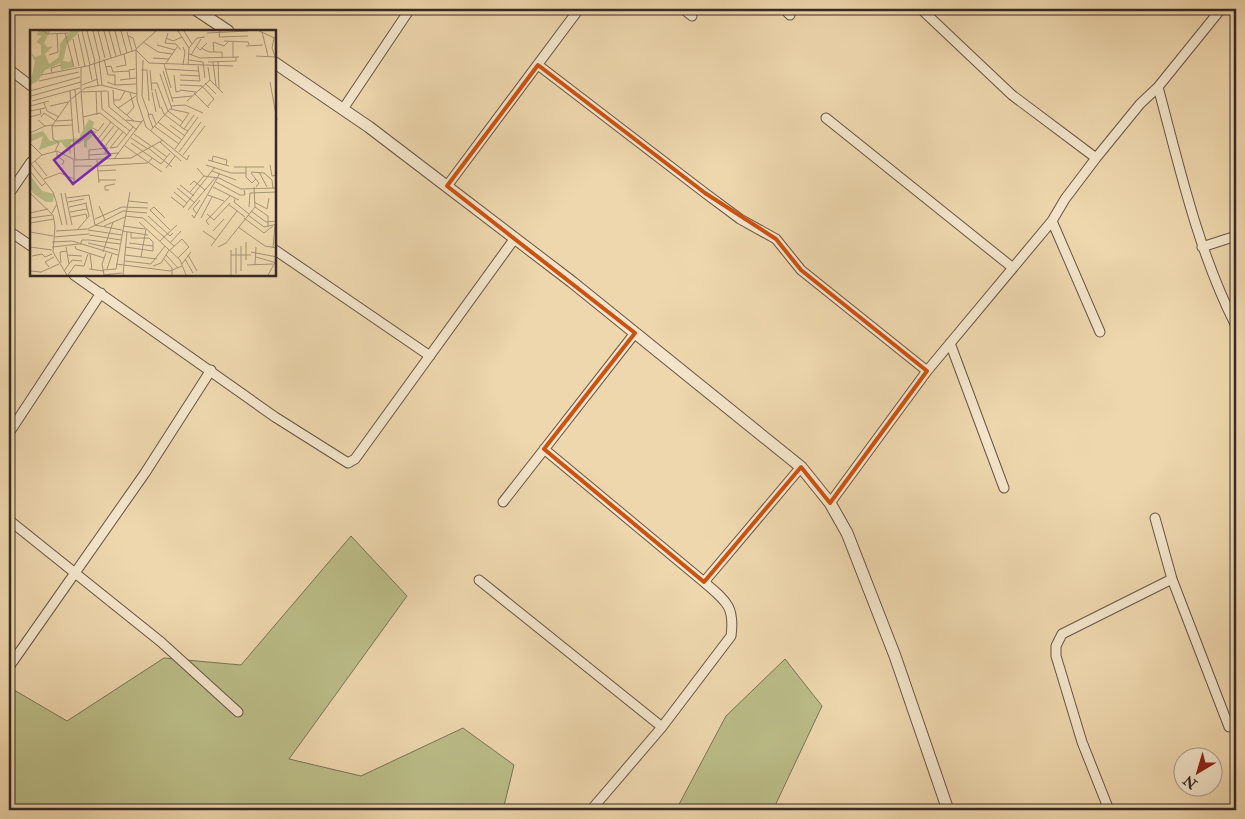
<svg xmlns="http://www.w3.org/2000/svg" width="1245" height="819" viewBox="0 0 1245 819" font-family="'IM FELL Double Pica',serif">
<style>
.green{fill:#bbbd88;stroke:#797456}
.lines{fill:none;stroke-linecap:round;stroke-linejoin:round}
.minor-casing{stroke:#655546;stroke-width:11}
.tertiary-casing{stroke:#655546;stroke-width:13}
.minor{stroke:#f4e5ca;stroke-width:9}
.tertiary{stroke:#f4e5ca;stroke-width:11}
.marked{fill:none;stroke:#cd5210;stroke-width:4;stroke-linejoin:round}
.inset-road{fill:none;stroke:#a59276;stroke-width:1}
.view{fill:#7b2cbf;fill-opacity:0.15;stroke:#7b2cbf;stroke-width:2.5}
.inset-edge{fill:none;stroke:#372a24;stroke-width:2.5}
</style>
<rect width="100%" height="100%" fill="#eed7ad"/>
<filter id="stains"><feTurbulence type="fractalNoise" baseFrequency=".004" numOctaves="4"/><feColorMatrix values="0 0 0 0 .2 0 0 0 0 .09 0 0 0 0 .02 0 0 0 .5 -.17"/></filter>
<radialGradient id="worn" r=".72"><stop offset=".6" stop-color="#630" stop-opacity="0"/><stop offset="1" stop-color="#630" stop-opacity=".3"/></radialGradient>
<path class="green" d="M 351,536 L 407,596 L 289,759 L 361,776 L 463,728 L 514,765 L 503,810 L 9,810 L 9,687 L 67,721 L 164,658 L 241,665 Z
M 785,659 L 822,706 L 773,810 L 676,810 L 726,716 Z"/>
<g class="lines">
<g class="minor-casing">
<path id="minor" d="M 683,9 L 692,16
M 784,9 L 790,15
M 921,9 L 1012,95 L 1096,158
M 538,65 L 705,193 L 740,219 L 776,239 L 801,270 L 927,371
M 9,69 L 31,86
M 1158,87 C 1180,169 1198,251 1236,326
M 343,109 L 410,9
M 826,118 L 1013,268
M 447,186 L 579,9
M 9,194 L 31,162
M 1052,221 L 1100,332
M 9,231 L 31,246
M 1202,247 L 1236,236
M 275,250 L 430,356
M 74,275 L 275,417 L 348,463 L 355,459 L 515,238
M 950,343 L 1004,488
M 9,433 L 101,293
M 544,449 L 704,582
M 503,502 L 635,333
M 830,503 L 927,371 L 1052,221 L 1065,199 L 1096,158 L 1140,104 L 1158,87 L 1221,9
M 1155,518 L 1172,579 L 1229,727
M 9,520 L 161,642 L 238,712
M 479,580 L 662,727
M 9,667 L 145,473 L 211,370
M 591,810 L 662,727 L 731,636 C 735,606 726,601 704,582 L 801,467
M 1109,810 L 1082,742 L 1056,656 L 1056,646 L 1062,634 L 1172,579"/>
</g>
<g class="tertiary-casing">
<path id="tertiary" d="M 195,9 L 228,31
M 275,63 L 369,127 L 572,282 L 801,467 L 830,503 L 847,533 L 895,656 L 948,810"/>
</g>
<use href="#minor" class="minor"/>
<use href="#tertiary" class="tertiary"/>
</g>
<path class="marked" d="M 538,65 L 705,193 L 776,239 L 801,270 L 927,371 L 830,503 L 801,467 L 704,582 L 544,449 L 635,333 L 447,186 Z"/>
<g transform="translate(30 30)">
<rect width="246" height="246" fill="#eed7ad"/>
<path d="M 9,1 L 20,1 L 14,13 L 17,17 L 23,16 L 15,24 L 19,34 L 29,27 L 30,14 L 40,1 L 50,1 L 37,14 L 33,31 L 40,32 L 42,28 L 44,37 L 31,40 L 30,33 L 15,40 L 8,51 L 0,55 L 5,31 L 0,22 L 5,27 L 11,25 L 11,15 L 6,12 L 12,6 L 6,5 ZM 59,89 L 64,92 L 62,100 L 67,102 L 57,111 L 57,118 L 54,117 L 54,110 L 49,114 L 41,112 L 41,124 L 31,112 L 9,120 L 13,106 L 0,112 L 0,105 L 13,101 L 20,111 L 49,108 ZM 0,145 L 12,161 L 24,164 L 23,172 L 16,172 L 4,164 L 0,158 Z" fill="#bbbd88"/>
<path class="inset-road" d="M 13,1 L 18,4 L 38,3M 52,1 L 60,35M 57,1 L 65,32M 63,1 L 70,30M 68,1 L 75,28M 74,1 L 81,28M 79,1 L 86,26M 85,1 L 91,25M 91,1 L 97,23M 126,1 L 106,19 L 107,70 L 116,97 L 157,130 L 159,125M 148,1 L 159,18 L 158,35M 154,1 L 162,14M 190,1 L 189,7 L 218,6M 229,1 L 247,9M 97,2 L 102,21M 232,2 L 238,26M 35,3 L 44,37M 138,3 L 135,13 L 146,14 L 151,20M 177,3 L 218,1M 48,4 L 55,36M 98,6 L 103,8 L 106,18M 136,8 L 143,11 L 152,7M 244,8 L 242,18 L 246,29M 43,9 L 49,36M 194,11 L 218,12 L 219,15M 113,12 L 128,22 L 142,24M 203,12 L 203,27M 127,15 L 145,20M 166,16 L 170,20 L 177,13M 216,16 L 233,15M 153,17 L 155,22 L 153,35M 159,18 L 167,8 L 175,7M 171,18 L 179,22 L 192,22 L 192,27M 184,22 L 183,12 L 194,16 L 198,12M 159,24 L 170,28 L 209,27M 19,25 L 28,22 L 27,3M 161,25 L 171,9M 226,26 L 246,27M 123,28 L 139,29M 74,29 L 78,45 L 85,45 L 85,55M 69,30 L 72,55M 113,30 L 112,66 L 119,85M 159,30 L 173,32 L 175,48M 188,31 L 189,59M 64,32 L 68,55M 178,32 L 206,31 L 206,27M 183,32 L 186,56M 136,33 L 147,17M 134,34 L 141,58M 59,35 L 62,50M 76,37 L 81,36 L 83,42 L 99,41M 86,37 L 96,35 L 94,24M 135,39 L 168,41M 111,40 L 117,40 L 119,71M 120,40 L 122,61M 133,41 L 143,72M 22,43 L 21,38 L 31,35M 130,44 L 142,79M 11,45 L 57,36 L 106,20 L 119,33 L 203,36M 144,45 L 146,62 L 150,61M 150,45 L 170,46M 100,49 L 99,40 L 105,39M 90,50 L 106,48M 150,50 L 170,51 L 168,36M 180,50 L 193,63M 9,51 L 49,42M 77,52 L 85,55 L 106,54M 240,52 L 247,90M 122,53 L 127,53 L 138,81 L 153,92M 175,53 L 186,64M 52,55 L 68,49M 150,55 L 172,56 L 184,69 L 177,77M 125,59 L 130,78M 45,60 L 49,103M 51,60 L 51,37M 83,60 L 84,74 L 88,78 L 106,66M 150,60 L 166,62M 0,61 L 50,47M 40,61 L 45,130M 51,61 L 54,99M 66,61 L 67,85M 71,61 L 72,79 L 100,101M 78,61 L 79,77 L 107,100M 51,62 L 77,61M 122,62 L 126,82M 164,63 L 179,78M 1,66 L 51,52M 142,68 L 162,66M 84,70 L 90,70 L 95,61M 2,71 L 50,58M 157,71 L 180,50 L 178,37M 14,73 L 17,81 L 29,87M 0,76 L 19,71M 20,76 L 38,72M 141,76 L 155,75 L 173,83M 131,77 L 134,84 L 154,99M 88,78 L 104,91M 0,81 L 15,78M 97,85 L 104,77 L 100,63M 0,87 L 11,84 L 10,79M 11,87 L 14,83 L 26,91 L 43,90M 53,87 L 70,83 L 97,105M 8,90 L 15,96 L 23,95M 96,90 L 112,92M 128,92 L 152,110M 140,95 L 155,106M 22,96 L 43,95M 124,96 L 149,114M 63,98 L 68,101 L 74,93M 123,98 L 118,85 L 122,84 L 126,94M 120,101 L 140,79 L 159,83 L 150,96M 158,101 L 154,99 L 164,85M 0,103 L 15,96M 104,104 L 121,116M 101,108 L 118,119M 71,112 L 84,96M 130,112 L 151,131M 0,113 L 12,125M 101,113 L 131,134 L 140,123M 75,116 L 68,109 L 81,92M 95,116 L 132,142M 122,116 L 137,127M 80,118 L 87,117 L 103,97M 80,118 L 93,102M 118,118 L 142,137M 145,119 L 168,87M 25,121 L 29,113 L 23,109 L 22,96 L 40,70 L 55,58 L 71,55 L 107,64M 27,121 L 27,126 L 34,131 L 32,135M 149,122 L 171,92M 75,124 L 76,115 L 89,98M 59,125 L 89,123M 153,125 L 175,96M 84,129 L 113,90M 59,130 L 59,120 L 78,118M 67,130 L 69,153M 178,130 L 199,136M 5,131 L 17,146M 182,131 L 183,126 L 197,130 L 196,135M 1,134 L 23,162 L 27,174 L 22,183M 0,135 L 12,125 L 27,121 L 45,130 L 101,128 L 133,110M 176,135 L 201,143 L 216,143M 240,135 L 242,146 L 247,145M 44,136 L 62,136M 68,136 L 118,133 L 122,128M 204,137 L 234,137M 216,137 L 216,147 L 222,153 L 226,149M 136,138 L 145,126M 167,138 L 174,146 L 189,148 L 211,159 L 247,158M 0,141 L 12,156 L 16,152M 68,141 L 86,140M 182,141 L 206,150M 221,142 L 234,143 L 242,150 L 243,158M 229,142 L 237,157M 221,143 L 229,153 L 226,157M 14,149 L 30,143 L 44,149M 69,150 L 86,150M 186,152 L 210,165 L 215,165 L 214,160M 44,153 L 44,130M 150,155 L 164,166M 160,155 L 164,151 L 175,160M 183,157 L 209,170M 224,157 L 225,177 L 238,186 L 238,197M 147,158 L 165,173M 79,160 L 75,160 L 75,156 L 85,154M 144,162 L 157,173M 160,162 L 174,146M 0,163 L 23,185 L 25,196 L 23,222 L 37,245M 31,163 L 37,195M 35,163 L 42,195M 178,165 L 194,171M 141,167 L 154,177M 37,168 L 59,165 L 65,195M 205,169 L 204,172 L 219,184M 98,171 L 118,173M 38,172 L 54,169M 224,172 L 237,179 L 239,168M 198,174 L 215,187M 27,175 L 32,195M 69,176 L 75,190M 39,177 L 57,173M 219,177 L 220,163 L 247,162M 153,178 L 185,137M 158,180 L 186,147M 221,181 L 236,192 L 247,191M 40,182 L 57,179M 0,183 L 18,179M 167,184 L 163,179 L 170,170M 177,184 L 184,190 L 200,173M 162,185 L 164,188 L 190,143M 218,185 L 234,197 L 247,194M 95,186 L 113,188 L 144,216M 118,186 L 140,206 L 143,203M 41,187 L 56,184 L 57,188M 0,188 L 22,185M 135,188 L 124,177 L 120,180 L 140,200M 171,188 L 182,167M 214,188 L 234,203 L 243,196M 65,189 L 92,177 L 118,178M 109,192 L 150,230 L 156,245M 0,193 L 24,189M 65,195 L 92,200M 179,195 L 176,191 L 200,166M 74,196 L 95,187M 93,196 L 115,199M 208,197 L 235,216 L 247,218M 48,199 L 59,186 L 56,174M 58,200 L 92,205M 26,201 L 58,199 L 93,181 L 117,183M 92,201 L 118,205M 173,201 L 186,210M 183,201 L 194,189M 0,202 L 23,206M 59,205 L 91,210M 24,207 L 59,204M 130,211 L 147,195M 22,212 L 42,211 L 88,225M 58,213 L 88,220M 99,213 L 123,216M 140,213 L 151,201M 50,215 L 52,210 L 59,210 L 90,214M 45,216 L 46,219 L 74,228M 181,216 L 207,181M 0,217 L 22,220M 22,217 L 49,214M 36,217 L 39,234M 95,217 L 123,221 L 123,212 L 119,208 L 101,208 L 101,202M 188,217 L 196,213 L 225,177M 206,218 L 206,244M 243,218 L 245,195M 140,220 L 152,209 L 159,217 L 148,228M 201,220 L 201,245M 73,222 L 83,192M 221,222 L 247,227M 60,224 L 62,240M 37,225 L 52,226M 95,225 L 127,229M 136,225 L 148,238M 158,225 L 167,241M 201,225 L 221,225M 2,226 L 12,224 L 15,227 L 22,224M 111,227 L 116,199M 226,227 L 247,233M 134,229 L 142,238 L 142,245M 155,229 L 163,243M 216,230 L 216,212M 95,231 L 121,234 L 135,216M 31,233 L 30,222 L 37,221M 86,234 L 140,241 L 152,236M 152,234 L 161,222M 217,235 L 243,234M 225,235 L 226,217M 123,236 L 131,233 L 139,220M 19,237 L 15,232 L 24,227M 59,239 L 74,241M 77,239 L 82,224M 73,240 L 86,239 L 100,162M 0,241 L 11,242 L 29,234M 34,241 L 42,230 L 52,231M 211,241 L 211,216M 38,245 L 45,235 L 54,236 L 58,224M 74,245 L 72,234 L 76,223M 74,245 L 92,243M 93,245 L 97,202M 238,245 L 247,229"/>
<path class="view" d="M 61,101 L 80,125 L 43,154 L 24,130 Z"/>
<rect width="246" height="246" class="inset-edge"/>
</g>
<rect width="1245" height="819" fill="none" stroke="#eed7ad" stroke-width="30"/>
<rect x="10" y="10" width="1225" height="799" fill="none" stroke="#372a24" stroke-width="2.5"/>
<rect x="15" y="15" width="1215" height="789" fill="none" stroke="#372a24"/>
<g transform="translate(1198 772) rotate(218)"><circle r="24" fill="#f4e5ca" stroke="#a89a88"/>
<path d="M0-4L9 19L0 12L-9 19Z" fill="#8f2418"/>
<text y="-8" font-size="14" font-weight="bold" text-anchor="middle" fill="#372a24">N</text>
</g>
<rect width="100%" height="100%" filter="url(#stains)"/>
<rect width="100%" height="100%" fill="url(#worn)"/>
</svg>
